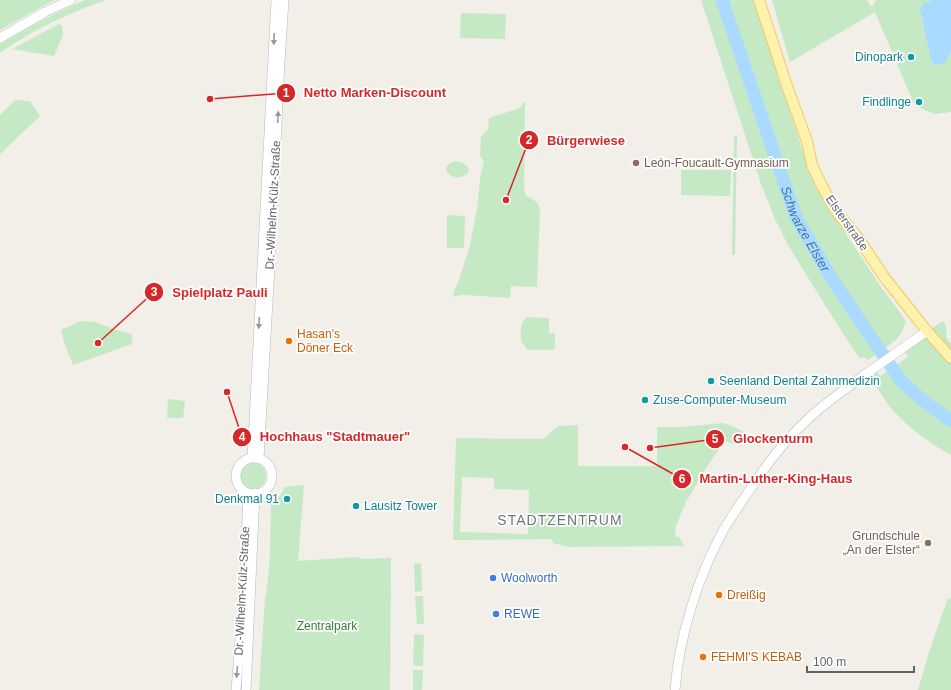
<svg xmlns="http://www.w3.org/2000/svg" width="951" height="690" viewBox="0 0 951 690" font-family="Helvetica,sans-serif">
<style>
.green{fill:#c5e8c5;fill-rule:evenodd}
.water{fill:#aadaff}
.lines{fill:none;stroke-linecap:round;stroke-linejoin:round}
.river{stroke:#aadaff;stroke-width:13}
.secondary-casing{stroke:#b6babf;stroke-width:10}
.primary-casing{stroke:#f2c960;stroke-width:12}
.secondary{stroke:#fff;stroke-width:9}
.primary{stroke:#fff2af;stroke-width:10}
.oneway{fill:#979a9d}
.culture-dot{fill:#0f9aa8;stroke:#fff;stroke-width:1.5}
.education-dot{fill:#8d6e63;stroke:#fff;stroke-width:1.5}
.food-dot{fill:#e8710a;stroke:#fff;stroke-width:1.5}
.shop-dot{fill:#3f7fe0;stroke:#fff;stroke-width:1.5}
.labels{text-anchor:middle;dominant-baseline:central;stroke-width:3.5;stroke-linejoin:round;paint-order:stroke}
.culture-label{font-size:12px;fill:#0d838f;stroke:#fff;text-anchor:end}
.education-label{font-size:12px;fill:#785e54;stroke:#fff;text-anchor:start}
.street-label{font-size:12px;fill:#5f6368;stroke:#fff}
.food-label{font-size:12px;fill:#c56008;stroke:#fff;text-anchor:start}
.shop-label{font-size:12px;fill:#366cbe;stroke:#fff;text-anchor:start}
.park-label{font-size:12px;fill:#348238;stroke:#fff}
.water-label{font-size:13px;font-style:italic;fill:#4174aa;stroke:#fff}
.quarter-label{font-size:14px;letter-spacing:1px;fill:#70757a;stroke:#fff}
.leader{fill:none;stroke:#d62828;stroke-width:1.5}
.callout-dot{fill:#d62828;stroke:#fff;stroke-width:1.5}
.mark-label{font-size:12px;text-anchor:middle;font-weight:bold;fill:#fff}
.callout-label{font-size:13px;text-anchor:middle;font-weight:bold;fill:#d62828;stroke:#fff;stroke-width:3.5;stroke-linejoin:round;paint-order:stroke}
</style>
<rect width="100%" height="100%" fill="#f1efe8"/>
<path class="green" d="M 0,0 L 54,0 L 0,30 Z
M 85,0 L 106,0 C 69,13 32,30 0,53 L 0,44 C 27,27 56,13 85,0 Z
M 701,0 L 753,0 L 768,44 L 782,90 L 792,117 L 808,167 L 817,190 L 879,284 L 906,321 L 902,332 L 896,340 L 868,360 C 865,357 863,357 859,358 L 823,302 L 788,245 L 775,219 L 761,184 Z
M 772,0 L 867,0 L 870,6 L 872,6 L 873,8 L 873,5 L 876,0 L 951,0 L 951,112 L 936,114 L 924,110 L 914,104 L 875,12 L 790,62 Z
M 461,13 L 506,14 L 505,39 L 460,38 Z
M 59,24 L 62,26 L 63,35 L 54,56 L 12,49 Z
M 15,100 L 30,101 L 40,116 L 0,154 L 0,115 Z
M 525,101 L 524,191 C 526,198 533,198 537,203 C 539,205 539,207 540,210 L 537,287 L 511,286 L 510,298 L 466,295 L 461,295 L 453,297 L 454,291 L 458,283 L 470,245 L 477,209 L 481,172 L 484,162 L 480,156 L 481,137 L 488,129 L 489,118 L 520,108 Z
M 734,136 L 737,136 L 735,255 L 732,255 Z
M 456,161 C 464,162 476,170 463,176 C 452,182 435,166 456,161 Z
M 681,170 L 731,170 L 730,196 L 681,195 Z
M 447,215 L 465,216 L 464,248 L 447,248 Z
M 527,317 L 549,318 L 549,333 L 555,333 L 555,348 L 553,350 L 528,350 L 521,341 C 521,332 519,323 527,317 Z
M 81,321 L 95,322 L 116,330 L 132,334 L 132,344 L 73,365 L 64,342 L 61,330 Z
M 943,321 C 947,327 947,331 946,337 L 951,344 L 951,455 C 931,444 905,425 890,407 C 882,396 876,384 866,374 L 874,368 L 880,376 L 908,357 L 903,348 L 927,331 Z
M 168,399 L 185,401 L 183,418 L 167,418 Z
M 723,423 L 732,426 L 744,432 L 736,445 L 725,441 L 708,465 L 686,502 L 675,528 L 676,537 L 679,537 L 684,546 L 568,547 L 553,543 L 552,539 L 453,540 L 456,438 L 542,439 L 547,436 L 558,426 L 578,425 L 578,466 L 657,466 L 657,427 L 681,427 ZM 462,477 L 494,478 L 494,489 L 529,490 L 528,534 L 460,532 Z
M240 476a13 13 0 1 1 26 0a13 13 0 1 1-26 0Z
M 304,485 L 298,561 L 356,557 L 363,559 L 391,558 L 390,690 L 259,690 L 265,599 C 271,568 270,537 271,505 C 278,500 281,494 285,487 Z
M 421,563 L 422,591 L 415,592 L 414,564 Z
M 415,596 L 423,596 L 424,624 L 417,624 Z
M 948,598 L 951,599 L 951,690 L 918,690 L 930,649 Z
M 414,634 L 424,635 L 423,666 L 413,665 Z
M 413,670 L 423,670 L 422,690 L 413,690 Z"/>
<path class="water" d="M 931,0 L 951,0 L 951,51 L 945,63 L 938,65 L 934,64 L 931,59 L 920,9 L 924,2 L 930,2 Z"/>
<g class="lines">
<path class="river" id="s1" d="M 722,0 L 789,197 L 796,217 L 815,250 L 832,279 L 868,333 L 902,382 L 920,398 L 951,421"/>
<g class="secondary-casing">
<path id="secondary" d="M 0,38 L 45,12 L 71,0
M 252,458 L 276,0
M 259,458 L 271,249 L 280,62 L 284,0
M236 476a18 18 0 1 1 36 0a18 18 0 1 1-36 0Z
M 236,690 L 244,591 L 248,493
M 246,690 L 255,493
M 675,690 C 679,637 698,576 724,529 C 732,516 740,504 749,491 C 766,465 785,440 808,419 C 825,403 844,390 863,376 C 884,361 906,346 927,331"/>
</g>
<g class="primary-casing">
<path id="primary" d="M 759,0 L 788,89 L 807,141 L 812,165 L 822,186 L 836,211 L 859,239 L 884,277 L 927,331 L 951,358"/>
</g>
<use href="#secondary" class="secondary"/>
<use href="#primary" class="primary"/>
</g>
<defs><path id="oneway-solid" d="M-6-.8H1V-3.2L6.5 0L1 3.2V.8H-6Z"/></defs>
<g class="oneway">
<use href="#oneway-solid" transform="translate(274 39) rotate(93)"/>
<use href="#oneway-solid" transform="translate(278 117) rotate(-88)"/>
<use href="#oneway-solid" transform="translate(259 323) rotate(93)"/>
<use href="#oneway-solid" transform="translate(237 672) rotate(95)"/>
</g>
<g class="culture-dot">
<circle cx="911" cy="57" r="4"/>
<circle cx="919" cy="102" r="4"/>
<circle cx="711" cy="381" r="4"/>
<circle cx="645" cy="400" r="4"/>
<circle cx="287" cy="499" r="4"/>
<circle cx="356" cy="506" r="4"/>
</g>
<g class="education-dot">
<circle cx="636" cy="163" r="4"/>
<circle cx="928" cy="543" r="4"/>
</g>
<g class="food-dot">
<circle cx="289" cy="341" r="4"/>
<circle cx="719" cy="595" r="4"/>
<circle cx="703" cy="657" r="4"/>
</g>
<g class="shop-dot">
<circle cx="493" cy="578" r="4"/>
<circle cx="496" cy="614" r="4"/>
</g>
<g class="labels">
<g class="culture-label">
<text x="903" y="57">Dinopark</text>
<text x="911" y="102">Findlinge</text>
<text x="719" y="381" text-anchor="start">Seenland Dental Zahnmedizin</text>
<text x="653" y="400" text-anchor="start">Zuse-Computer-Museum</text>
<text x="279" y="499">Denkmal 91</text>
<text x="364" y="506" text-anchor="start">Lausitz Tower</text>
</g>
<g class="education-label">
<text x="644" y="163">León-Foucault-Gymnasium</text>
<text x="920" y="536" text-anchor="end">Grundschule<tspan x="920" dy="14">„An der Elster“</tspan></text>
</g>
<g class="street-label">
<text transform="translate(273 205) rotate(-87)">Dr.-Wilhelm-Külz-Straße</text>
<text transform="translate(847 223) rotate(55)">Elsterstraße</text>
<text transform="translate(242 591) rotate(-87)">Dr.-Wilhelm-Külz-Straße</text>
</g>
<g class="food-label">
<text x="297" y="334">Hasan's<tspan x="297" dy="14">Döner Eck</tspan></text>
<text x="727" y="595">Dreißig</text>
<text x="711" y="657">FEHMI'S KEBAB</text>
</g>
<g class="shop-label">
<text x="501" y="578">Woolworth</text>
<text x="504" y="614">REWE</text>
</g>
<g class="park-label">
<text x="327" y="626">Zentralpark</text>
</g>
<g class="water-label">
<text stroke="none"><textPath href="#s1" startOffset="244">Schwarze Elster</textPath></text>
</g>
<g class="quarter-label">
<text x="560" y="520">STADTZENTRUM</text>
</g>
</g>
<path class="leader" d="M210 99L286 93M506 200L529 140M98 343L154 292M227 392L242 437M650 448L715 439M625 447L682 479"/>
<g class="callout-dot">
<circle cx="210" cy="99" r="4"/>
<circle cx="506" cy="200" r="4"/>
<circle cx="98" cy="343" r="4"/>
<circle cx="227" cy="392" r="4"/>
<circle cx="650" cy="448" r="4"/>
<circle cx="625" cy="447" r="4"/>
<circle cx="286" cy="93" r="10"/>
<circle cx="529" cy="140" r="10"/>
<circle cx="154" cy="292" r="10"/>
<circle cx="242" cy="437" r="10"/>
<circle cx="715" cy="439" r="10"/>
<circle cx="682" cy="479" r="10"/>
</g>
<g class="mark-label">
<text x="286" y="97">1</text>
<text x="529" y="144">2</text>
<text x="154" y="296">3</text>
<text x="242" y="441">4</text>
<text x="715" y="443">5</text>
<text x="682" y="483">6</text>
</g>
<g class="callout-label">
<text x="375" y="97">Netto Marken-Discount</text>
<text x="586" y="145">Bürgerwiese</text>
<text x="220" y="297">Spielplatz Pauli</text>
<text x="335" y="441">Hochhaus "Stadtmauer"</text>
<text x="773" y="443">Glockenturm</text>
<text x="776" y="483">Martin-Luther-King-Haus</text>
</g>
<path d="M807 666v6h107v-6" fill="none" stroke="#5f6368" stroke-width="2"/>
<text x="813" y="666" font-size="12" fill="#5f6368" stroke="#ffffff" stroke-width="3" paint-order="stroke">100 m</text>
</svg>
